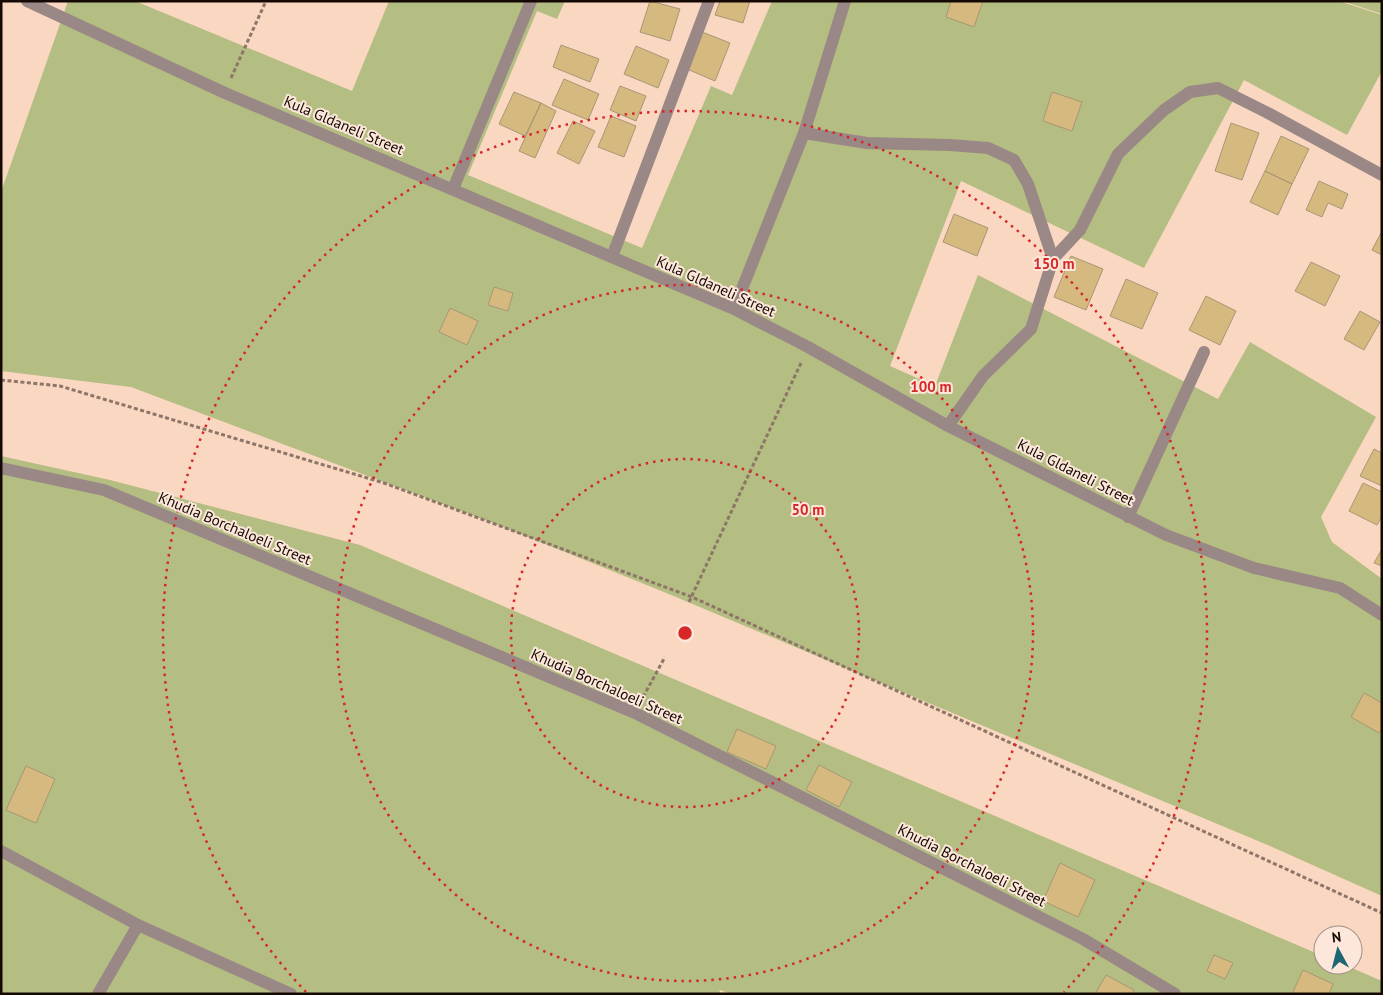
<svg xmlns="http://www.w3.org/2000/svg" width="1383" height="995" viewBox="0 0 1383 995" font-family="'PT Sans',sans-serif">
<style>
.green{fill:#b4bd82}
.building{fill:#d6b97e;stroke:#a79776}
.lines{fill:none;stroke-linecap:round;stroke-linejoin:round}
.path{stroke:#8d7567;stroke-width:3;stroke-dasharray:4 2.5;stroke-linecap:butt}
.service{stroke:#9a8886;stroke-width:12}
.minor{stroke:#9a8886;stroke-width:12}
.ring{fill:none;stroke:#d62828;stroke-width:2.5;stroke-dasharray:2.5 5}
.labels{text-anchor:middle;dominant-baseline:central;stroke-width:4;stroke-linejoin:round;paint-order:stroke}
.street-label{font-size:15px;fill:#140903;stroke:#fde7da}
.centre{fill:#d62828;stroke:#fde7da;stroke-width:2.5}
.ring-label{font-size:15px;text-anchor:middle;font-weight:bold;fill:#d62828;stroke:#fde7da;stroke-width:4;stroke-linejoin:round;paint-order:stroke}
</style>
<rect width="100%" height="100%" fill="#fad7c1"/>
<path class="green" d="M 68,1 L 135,1 L 352,91 L 389,1 L 565,1 L 557,19 L 537,11 L 468,175 L 642,248 L 711,86 L 732,95 L 772,1 L 1339,1 L 1382,15 L 1382,71 L 1347,135 L 1244,80 L 1144,268 L 961,181 L 890,366 L 935,386 L 978,275 L 1218,399 L 1250,342 L 1376,417 L 1321,517 L 1332,542 L 1382,579 L 1382,896 L 1270,846 L 664,592 L 493,523 L 131,387 L 1,371 L 1,192 Z
M 1342,1 L 1382,1 L 1382,14 Z
M 1,456 L 110,480 L 360,545 L 1323,956 L 1323,965 L 1345,965 L 1382,981 L 1382,994 L 731,994 L 720,990 L 719,994 L 1,994 Z"/>
<path class="building" d="M 650,1 L 680,9 L 670,41 L 640,32 Z
M 720,1 L 750,1 L 743,23 L 715,15 Z
M 951,1 L 983,1 L 974,27 L 946,17 Z
M 702,32 L 730,43 L 715,81 L 687,69 Z
M 561,45 L 599,59 L 590,82 L 553,67 Z
M 636,46 L 669,60 L 658,88 L 624,74 Z
M 564,79 L 599,94 L 588,120 L 552,105 Z
M 620,86 L 646,96 L 636,121 L 610,110 Z
M 514,92 L 541,103 L 525,136 L 499,124 Z
M 1052,92 L 1082,102 L 1072,131 L 1043,121 Z
M 541,103 L 556,111 L 535,158 L 519,151 Z
M 611,116 L 636,126 L 624,157 L 598,147 Z
M 573,121 L 595,131 L 579,164 L 557,153 Z
M 1231,123 L 1259,133 L 1242,180 L 1215,171 Z
M 1281,136 L 1309,149 L 1292,184 L 1265,171 Z
M 1265,171 L 1292,184 L 1278,215 L 1250,202 Z
M 1319,181 L 1348,194 L 1342,209 L 1328,203 L 1322,217 L 1306,210 Z
M 954,214 L 988,228 L 977,256 L 943,242 Z
M 1382,231 L 1382,255 L 1372,250 Z
M 1071,256 L 1103,269 L 1086,310 L 1054,297 Z
M 1311,262 L 1340,276 L 1325,306 L 1295,291 Z
M 1126,279 L 1158,293 L 1142,329 L 1110,316 Z
M 494,287 L 513,293 L 508,311 L 488,305 Z
M 1206,296 L 1236,311 L 1220,345 L 1189,330 Z
M 450,308 L 478,321 L 467,345 L 439,332 Z
M 1360,311 L 1380,322 L 1364,350 L 1344,339 Z
M 1374,449 L 1382,453 L 1382,486 L 1360,476 Z
M 1363,483 L 1382,492 L 1382,516 L 1377,525 L 1349,511 Z
M 1382,549 L 1382,566 L 1374,563 Z
M 1364,693 L 1382,703 L 1382,729 L 1379,733 L 1351,717 Z
M 737,729 L 776,746 L 766,769 L 727,752 Z
M 819,765 L 852,782 L 839,807 L 806,790 Z
M 26,766 L 55,779 L 36,823 L 6,810 Z
M 1060,863 L 1095,880 L 1078,917 L 1043,901 Z
M 1214,955 L 1233,963 L 1225,979 L 1207,971 Z
M 1303,970 L 1333,984 L 1329,994 L 1292,994 Z
M 1106,975 L 1134,990 L 1132,994 L 1095,994 Z"/>
<g class="lines">
<path class="path" d="M 231,78 L 266,1
M 1,380 L 60,386 L 384,483 L 692,597 L 1382,913
M 689,602 L 801,363
M 643,697 L 665,657"/>
<path class="service" d="M 804,133 L 867,143 L 950,145 L 988,148 L 1014,160 L 1028,184 L 1053,259
M 1128,517 L 1204,352"/>
<path class="minor" d="M 27,1 L 225,93 L 734,309 L 808,347 L 948,426 L 1166,535 L 1254,568 L 1340,588 L 1382,615
M 453,189 L 531,1
M 612,257 L 709,1
M 734,309 L 804,133 L 845,1
M 948,426 L 983,376 L 1031,329 L 1053,259 L 1080,230 L 1118,154 L 1164,110 L 1190,92 L 1218,88 L 1266,112 L 1382,175
M 1,468 L 104,490 L 635,713 L 1083,939 L 1175,994
M 1,851 L 138,925
M 98,994 L 138,925 L 291,994"/>
</g>
<g class="ring">
<circle cx="685" cy="633" r="174"/>
<circle cx="685" cy="633" r="348"/>
<path d="M306 992A522 522 0 1 1 1064 992"/>
</g>
<g class="labels">
<g class="street-label">
<text transform="translate(344 125) rotate(23)">Kula Gldaneli Street</text>
<text transform="translate(716 286) rotate(24)">Kula Gldaneli Street</text>
<text transform="translate(1076 472) rotate(27)">Kula Gldaneli Street</text>
<text transform="translate(235 528) rotate(23)">Khudia Borchaloeli Street</text>
<text transform="translate(607 686) rotate(24)">Khudia Borchaloeli Street</text>
<text transform="translate(972 865) rotate(27)">Khudia Borchaloeli Street</text>
</g>
</g>
<circle cx="685" cy="633" r="8" class="centre"/>
<g class="ring-label">
<text x="1054" y="269">150 m</text>
<text x="931" y="392">100 m</text>
<text x="808" y="515">50 m</text>
</g>
<rect width="1383" height="995" fill="none" stroke="#140903" stroke-width="5"/>
<g transform="translate(1338 950) rotate(353)"><circle r="24" fill="#fde7da" stroke="#a08e84"/>
<path d="M0-4L9 19L0 12L-9 19Z" fill="#1c6771"/>
<text y="-8" font-size="14" font-weight="bold" text-anchor="middle" fill="#140903">N</text>
</g>
</svg>
